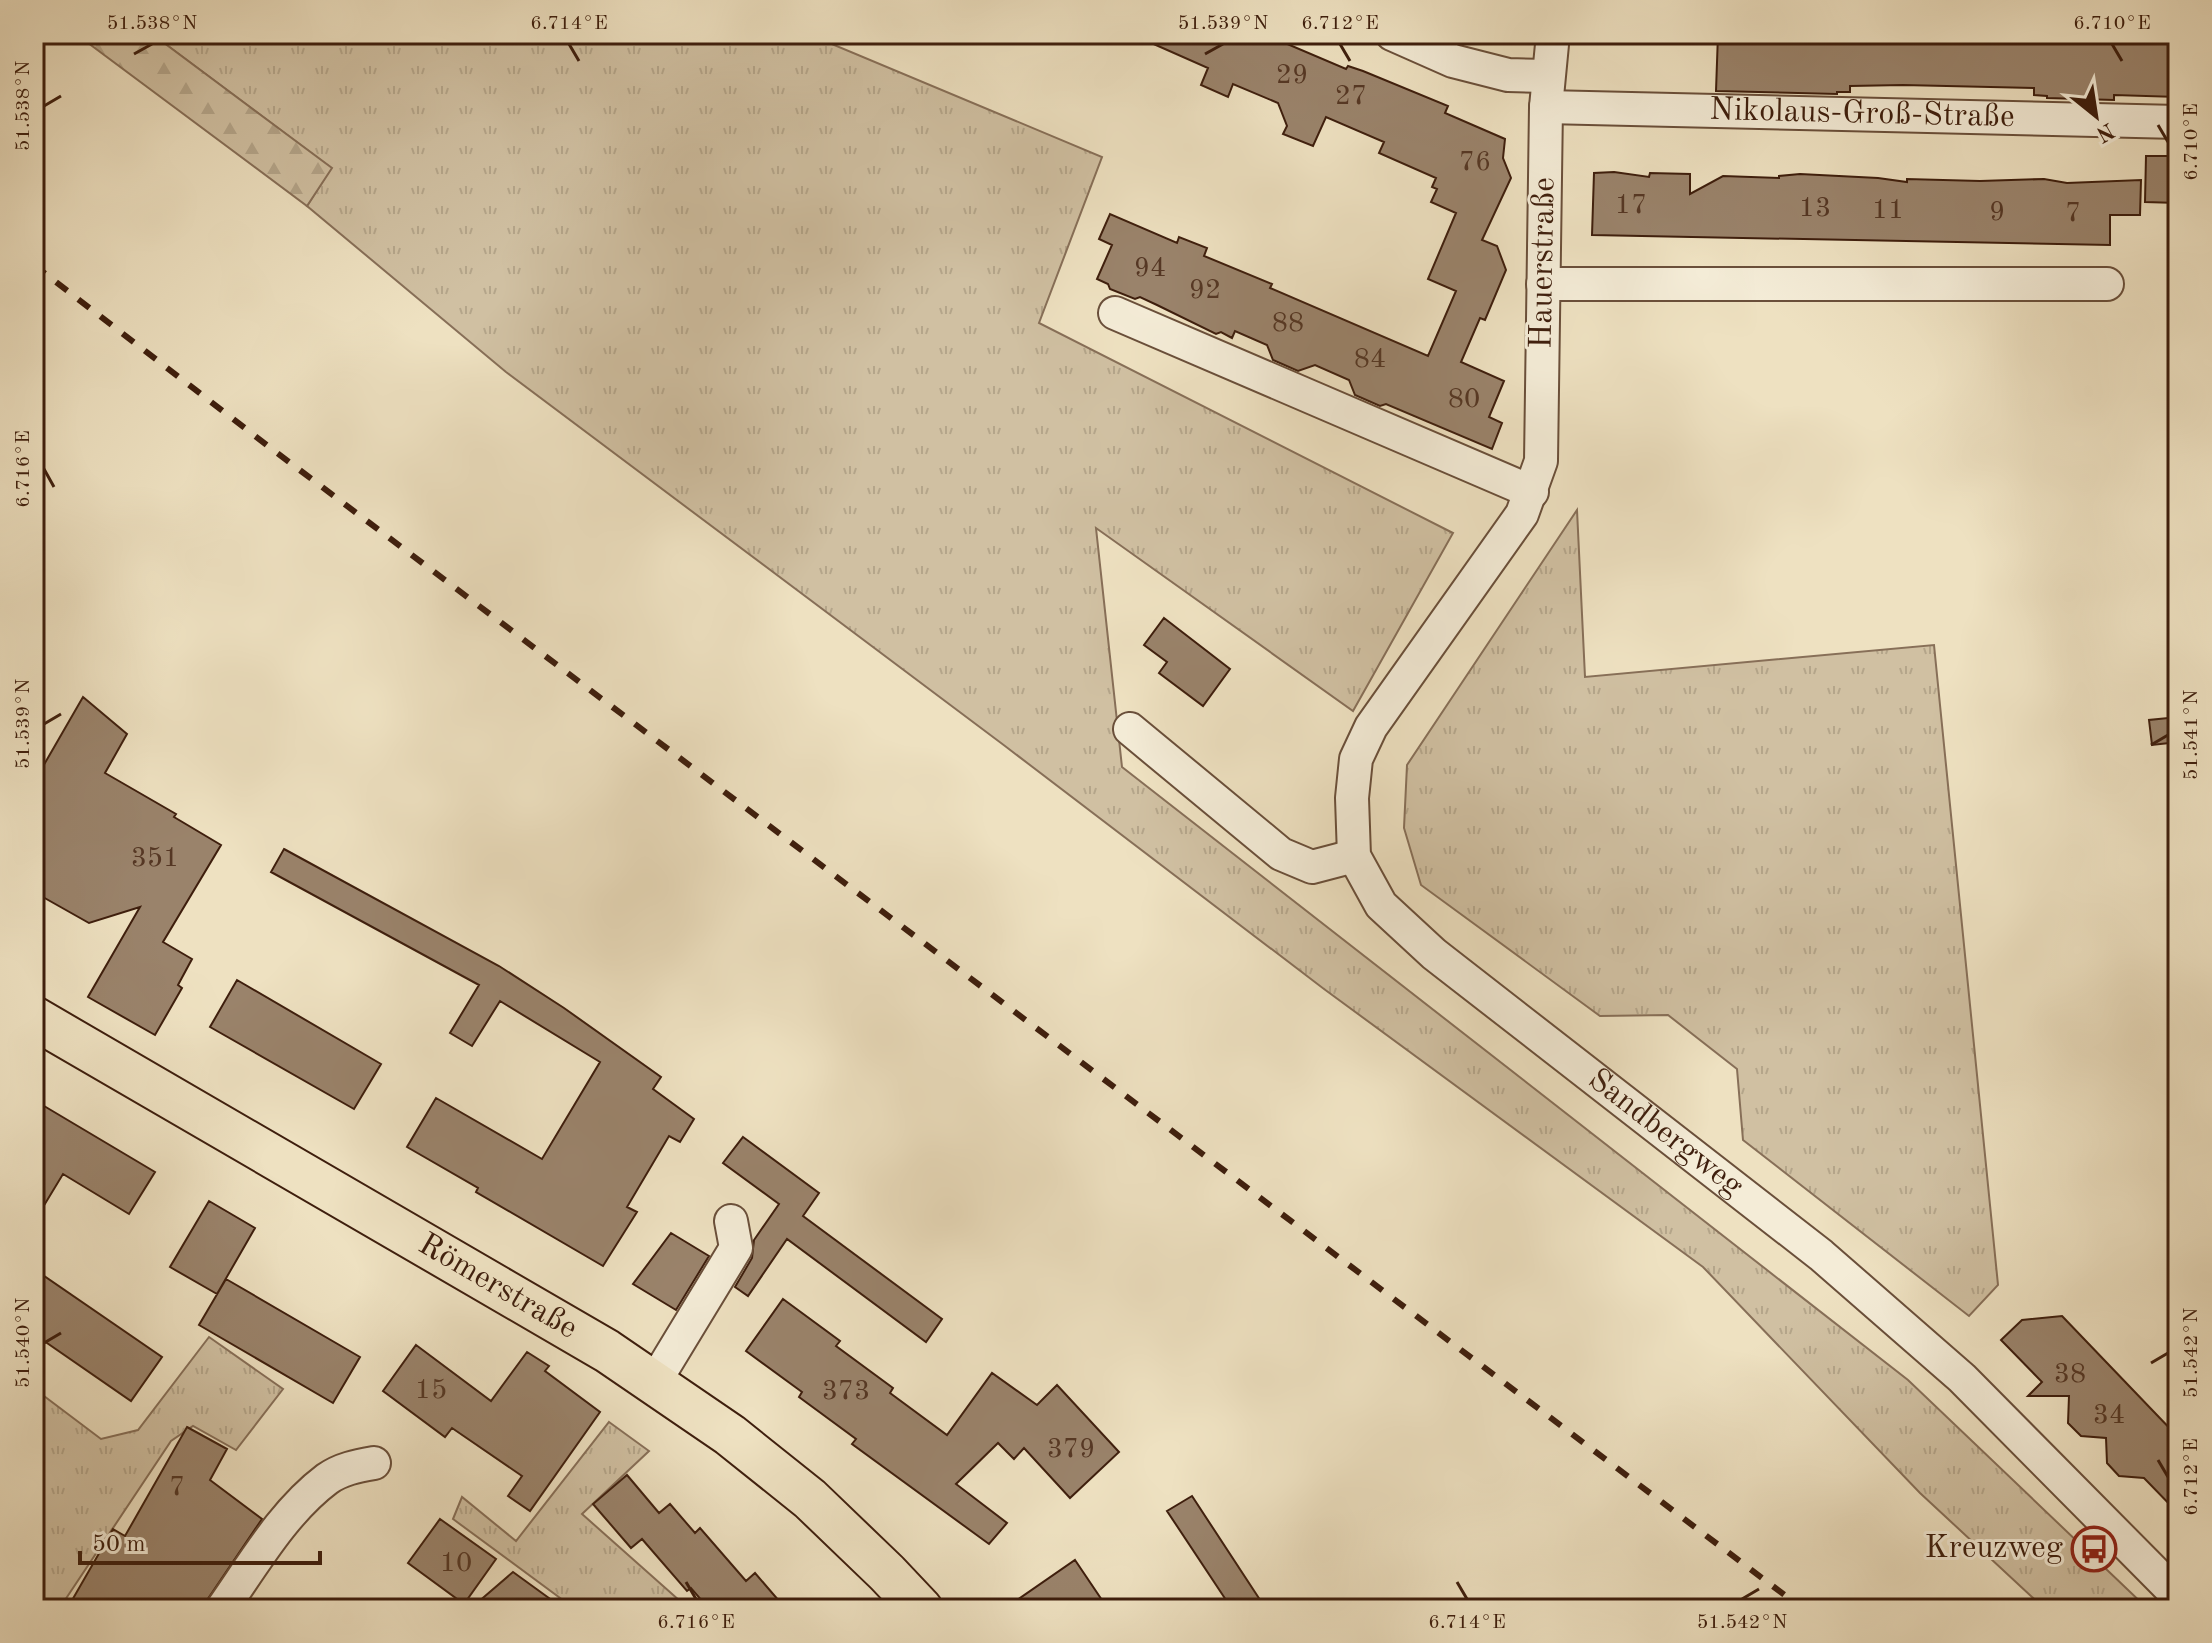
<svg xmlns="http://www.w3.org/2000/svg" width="2212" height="1643" viewBox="0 0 2212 1643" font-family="'Old Standard TT',serif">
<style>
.grass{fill:url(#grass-tufts);stroke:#876f58;stroke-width:2}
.forest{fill:url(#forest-firs);stroke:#876f58;stroke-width:2}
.building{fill:#9a836b;stroke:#3e1e0d;stroke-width:2}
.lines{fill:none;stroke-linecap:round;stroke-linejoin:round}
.minor-casing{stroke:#6a4f3a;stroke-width:36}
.major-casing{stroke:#3e1e0d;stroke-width:46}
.minor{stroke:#f4ecd7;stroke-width:32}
.major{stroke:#eee1c1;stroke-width:42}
.rail{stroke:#3e1e0d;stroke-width:6;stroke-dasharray:14 14;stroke-linecap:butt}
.ticks{fill:none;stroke:#3e1e0d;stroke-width:3}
.labels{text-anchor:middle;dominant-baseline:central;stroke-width:6;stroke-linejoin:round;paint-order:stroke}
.number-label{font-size:28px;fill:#553724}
.street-label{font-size:32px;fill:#3e1e0d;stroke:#f4ecd7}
.poi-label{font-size:32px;fill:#3e1e0d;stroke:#f4ecd7;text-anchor:end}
.neatline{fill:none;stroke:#3e1e0d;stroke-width:3}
.ticks-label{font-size:20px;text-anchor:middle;fill:#3e1e0d}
</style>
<defs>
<pattern id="grass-tufts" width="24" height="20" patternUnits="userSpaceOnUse" patternTransform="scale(2)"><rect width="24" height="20" fill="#d0c0a2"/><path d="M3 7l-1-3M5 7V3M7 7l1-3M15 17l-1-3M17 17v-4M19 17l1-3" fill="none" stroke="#b4a58a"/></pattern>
<pattern id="forest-firs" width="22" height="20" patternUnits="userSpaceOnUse" patternTransform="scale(2)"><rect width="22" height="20" fill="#d0c0a2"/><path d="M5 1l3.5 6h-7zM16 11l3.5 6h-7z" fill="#b4a58a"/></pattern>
</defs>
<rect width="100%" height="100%" fill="#eee1c1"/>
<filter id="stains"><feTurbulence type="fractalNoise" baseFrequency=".0025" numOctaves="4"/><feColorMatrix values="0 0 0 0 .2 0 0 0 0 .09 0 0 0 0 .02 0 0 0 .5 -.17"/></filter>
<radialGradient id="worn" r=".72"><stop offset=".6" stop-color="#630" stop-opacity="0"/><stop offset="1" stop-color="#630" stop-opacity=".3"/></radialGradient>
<path class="grass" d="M 152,34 L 808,34 L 1102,157 L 1039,323 L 1453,533 L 1353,711 L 1096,528 L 1122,767 L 1908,1380 L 2148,1609 L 2045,1609 L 1920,1493 L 1703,1267 L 1324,989 L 1005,746 L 506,372 L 307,206 L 331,168 Z
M 1577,510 L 1585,677 L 1934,645 L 1998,1285 L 1969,1316 L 1743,1140 L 1737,1069 L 1668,1015 L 1600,1016 L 1421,885 L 1404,828 L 1407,765 Z
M 209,1337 L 283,1389 L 236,1450 L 193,1426 L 171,1441 L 59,1609 L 34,1609 L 34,1394 L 36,1390 L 101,1439 L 138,1430 Z
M 609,1422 L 649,1451 L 582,1514 L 689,1609 L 575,1609 L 453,1519 L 462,1497 L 516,1541 Z"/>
<path class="forest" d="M 76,34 L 152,34 L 332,168 L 307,206 Z"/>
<path class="building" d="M 1131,34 L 1264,34 L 1346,69 L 1348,66 L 1363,71 L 1448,106 L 1445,113 L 1505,139 L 1503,158 L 1511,178 L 1482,240 L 1497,246 L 1506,270 L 1485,320 L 1480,318 L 1461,362 L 1504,381 L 1489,417 L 1502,423 L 1492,449 L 1386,404 L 1380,406 L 1355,395 L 1349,380 L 1315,365 L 1298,371 L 1273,360 L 1267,345 L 1235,331 L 1232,338 L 1221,332 L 1216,334 L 1157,305 L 1140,297 L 1135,299 L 1110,289 L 1108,284 L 1097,279 L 1112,245 L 1099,239 L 1110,214 L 1177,243 L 1179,237 L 1207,248 L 1204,256 L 1272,284 L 1270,288 L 1428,356 L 1456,291 L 1428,279 L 1456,213 L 1431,202 L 1437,189 L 1432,187 L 1436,178 L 1379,153 L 1384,142 L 1326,117 L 1313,146 L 1283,134 L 1287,126 L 1278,103 L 1233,84 L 1228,97 L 1201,85 L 1208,68 Z
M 1718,34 L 2036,34 L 2145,37 L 2145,34 L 2178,34 L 2178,97 L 2114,95 L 2114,100 L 2047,98 L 2047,96 L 2034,95 L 2034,88 L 1903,85 L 1850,86 L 1850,92 L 1837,92 L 1837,94 L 1716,91 Z
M 2146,156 L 2178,156 L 2178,203 L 2145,202 Z
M 1614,172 L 1649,177 L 1650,173 L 1690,174 L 1690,194 L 1723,176 L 1779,178 L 1779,176 L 1800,174 L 1878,178 L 1907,182 L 1907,179 L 1980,181 L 2044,179 L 2067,183 L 2141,180 L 2140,215 L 2110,215 L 2110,245 L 1592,235 L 1594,173 Z
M 1164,618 L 1230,669 L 1203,706 L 1159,673 L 1167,662 L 1144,645 Z
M 83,697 L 127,734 L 105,773 L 176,814 L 174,817 L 221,845 L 163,942 L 192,959 L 178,985 L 182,988 L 155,1035 L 88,997 L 140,907 L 89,923 L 34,892 L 34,782 Z
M 2178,717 L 2178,742 L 2152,745 L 2149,720 Z
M 284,849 L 499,966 L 564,1008 L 661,1077 L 653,1089 L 694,1119 L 680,1142 L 669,1136 L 627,1207 L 637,1212 L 603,1266 L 476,1192 L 478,1188 L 407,1147 L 436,1098 L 542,1159 L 600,1062 L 500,1001 L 472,1046 L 450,1033 L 479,985 L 271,872 Z
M 237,980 L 381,1064 L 354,1109 L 210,1027 Z
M 34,1100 L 155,1172 L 129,1214 L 63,1174 L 34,1222 Z
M 743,1137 L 819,1193 L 803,1216 L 942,1319 L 926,1342 L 787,1239 L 748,1296 L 735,1287 L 752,1258 L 754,1240 L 779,1204 L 723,1163 Z
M 209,1201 L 255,1228 L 217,1294 L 170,1267 Z
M 671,1233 L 709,1256 L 676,1310 L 633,1284 Z
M 34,1269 L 162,1357 L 131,1401 L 34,1334 Z
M 226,1279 L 360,1357 L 333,1403 L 199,1325 Z
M 783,1299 L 840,1341 L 836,1346 L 893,1388 L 890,1393 L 947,1435 L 992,1373 L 1037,1405 L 1057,1385 L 1119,1452 L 1070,1498 L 1024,1448 L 1014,1459 L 998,1443 L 956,1484 L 1007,1523 L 989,1544 L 852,1444 L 856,1439 L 799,1397 L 802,1392 L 746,1351 Z
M 2062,1316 L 2178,1437 L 2178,1513 L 2144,1478 L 2119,1476 L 2107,1463 L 2106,1438 L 2081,1436 L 2068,1423 L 2069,1396 L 2028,1396 L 2042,1382 L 2001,1340 L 2022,1320 Z
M 416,1345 L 491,1401 L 527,1352 L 549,1366 L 545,1371 L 600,1412 L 530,1511 L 508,1496 L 522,1476 L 452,1428 L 445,1437 L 383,1391 Z
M 187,1427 L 227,1449 L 210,1480 L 262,1519 L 201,1609 L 67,1609 L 113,1529 L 125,1536 Z
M 627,1475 L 659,1513 L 670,1504 L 695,1533 L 700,1528 L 746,1581 L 755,1573 L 786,1609 L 709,1609 L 691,1588 L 687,1591 L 642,1539 L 631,1548 L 593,1504 Z
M 1192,1496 L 1266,1609 L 1232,1609 L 1167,1511 Z
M 440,1519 L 496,1559 L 464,1604 L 408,1563 Z
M 1075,1560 L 1108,1609 L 1004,1609 Z
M 513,1572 L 564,1609 L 470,1609 Z"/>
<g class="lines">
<g class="minor-casing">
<g id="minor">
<path d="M 1392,34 L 1453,61 L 1508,75 L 1547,76"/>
<path id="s1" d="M 1553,34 L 1546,107 L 1541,461 L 1522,514 L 1371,727 L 1356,759 L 1352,798 L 1354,856 L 1381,905 L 1434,954 L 1821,1255 L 1962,1378 L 2178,1596"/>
<path id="s2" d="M 1546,107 L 2178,122"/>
<path d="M 1543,284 L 2107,284"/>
<path d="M 1115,313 L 1532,492"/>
<path d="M 1130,729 L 1281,854 L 1312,867 L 1354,856"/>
<path d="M 654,1383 L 736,1248 L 731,1221"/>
<path d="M 222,1609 C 253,1565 283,1512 327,1479 C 341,1469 357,1466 374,1463"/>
</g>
</g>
<g class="major-casing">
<g id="major">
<path id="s3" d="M 34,1018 L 607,1351 L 730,1435 L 810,1499 L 887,1573 L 921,1609"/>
</g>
</g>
<use href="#minor" class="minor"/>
<use href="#major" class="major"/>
<path class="rail" d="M 34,265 L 268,446 L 1803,1609"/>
</g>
<path class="ticks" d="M 569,44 L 579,61M 1340,44 L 1350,61M 2112,44 L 2122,61M 134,54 L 152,44M 1205,54 L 1223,44M 44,106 L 61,96M 2158,125 L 2168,142M 44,469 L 54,487M 44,724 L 61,714M 2151,745 L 2168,735M 44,1343 L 61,1333M 2151,1363 L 2168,1353M 2158,1460 L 2168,1477M 686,1582 L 696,1599M 1457,1582 L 1467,1599M 1742,1599 L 1759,1589"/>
<defs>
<g id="bus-ring" transform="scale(2.3)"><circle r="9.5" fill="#f4ecd7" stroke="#8f2418" stroke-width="1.5"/><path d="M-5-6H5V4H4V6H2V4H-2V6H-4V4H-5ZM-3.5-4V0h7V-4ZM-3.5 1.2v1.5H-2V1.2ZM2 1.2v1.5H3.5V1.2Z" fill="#8f2418"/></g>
</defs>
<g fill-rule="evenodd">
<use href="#bus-ring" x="2094" y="1549"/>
</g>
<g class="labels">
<g class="number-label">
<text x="1292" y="76">29</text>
<text x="1351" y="97">27</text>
<text x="1475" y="163">76</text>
<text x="1631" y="206">17</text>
<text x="1815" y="209">13</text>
<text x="1888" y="211">11</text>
<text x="1997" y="213">9</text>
<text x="2073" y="214">7</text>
<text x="1150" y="269">94</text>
<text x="1205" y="291">92</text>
<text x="1288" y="324">88</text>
<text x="1370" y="360">84</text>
<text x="1464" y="400">80</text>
<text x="155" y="859">351</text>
<text x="2070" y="1375">38</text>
<text x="431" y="1391">15</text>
<text x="846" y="1392">373</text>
<text x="2109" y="1416">34</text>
<text x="1071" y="1450">379</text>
<text x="177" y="1488">7</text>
<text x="456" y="1564">10</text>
</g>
<g class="street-label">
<text stroke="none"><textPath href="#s2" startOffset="316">Nikolaus-Groß-Straße</textPath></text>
<text transform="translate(1544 263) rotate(-89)">Hauerstraße</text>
<text stroke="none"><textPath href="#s1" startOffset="1298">Sandbergweg</textPath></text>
<text stroke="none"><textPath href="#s3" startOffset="536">Römerstraße</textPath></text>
</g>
<g class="poi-label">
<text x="2063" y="1549">Kreuzweg</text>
</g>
</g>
<rect width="2212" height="1643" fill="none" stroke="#eee1c1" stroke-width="88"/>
<g transform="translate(2096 116) rotate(150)" stroke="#f4ecd7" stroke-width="6" paint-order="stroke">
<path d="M0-6L14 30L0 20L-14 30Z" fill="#3e1e0d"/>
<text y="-12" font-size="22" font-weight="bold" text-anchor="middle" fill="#3e1e0d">N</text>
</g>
<path d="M80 1551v12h240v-12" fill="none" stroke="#3e1e0d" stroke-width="4"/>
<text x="92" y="1551" font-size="24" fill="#3e1e0d" stroke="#f4ecd7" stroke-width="6" paint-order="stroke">50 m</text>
<rect x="44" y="44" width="2124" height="1555" class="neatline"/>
<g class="ticks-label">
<text x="152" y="29">51.538°N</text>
<text x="569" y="29">6.714°E</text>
<text x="1223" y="29">51.539°N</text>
<text x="1340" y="29">6.712°E</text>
<text x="2112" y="29">6.710°E</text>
<text transform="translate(22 106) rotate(-90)" y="7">51.538°N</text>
<text transform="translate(2190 142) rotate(-90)" y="7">6.710°E</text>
<text transform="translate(22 469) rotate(-90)" y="7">6.716°E</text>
<text transform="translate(22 724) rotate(-90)" y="7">51.539°N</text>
<text transform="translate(2190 735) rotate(-90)" y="7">51.541°N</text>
<text transform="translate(22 1343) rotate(-90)" y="7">51.540°N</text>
<text transform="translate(2190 1353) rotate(-90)" y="7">51.542°N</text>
<text transform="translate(2190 1477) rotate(-90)" y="7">6.712°E</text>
<text x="696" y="1628">6.716°E</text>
<text x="1467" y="1628">6.714°E</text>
<text x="1742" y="1628">51.542°N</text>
</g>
<rect width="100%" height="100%" filter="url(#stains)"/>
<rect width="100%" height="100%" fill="url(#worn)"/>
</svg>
